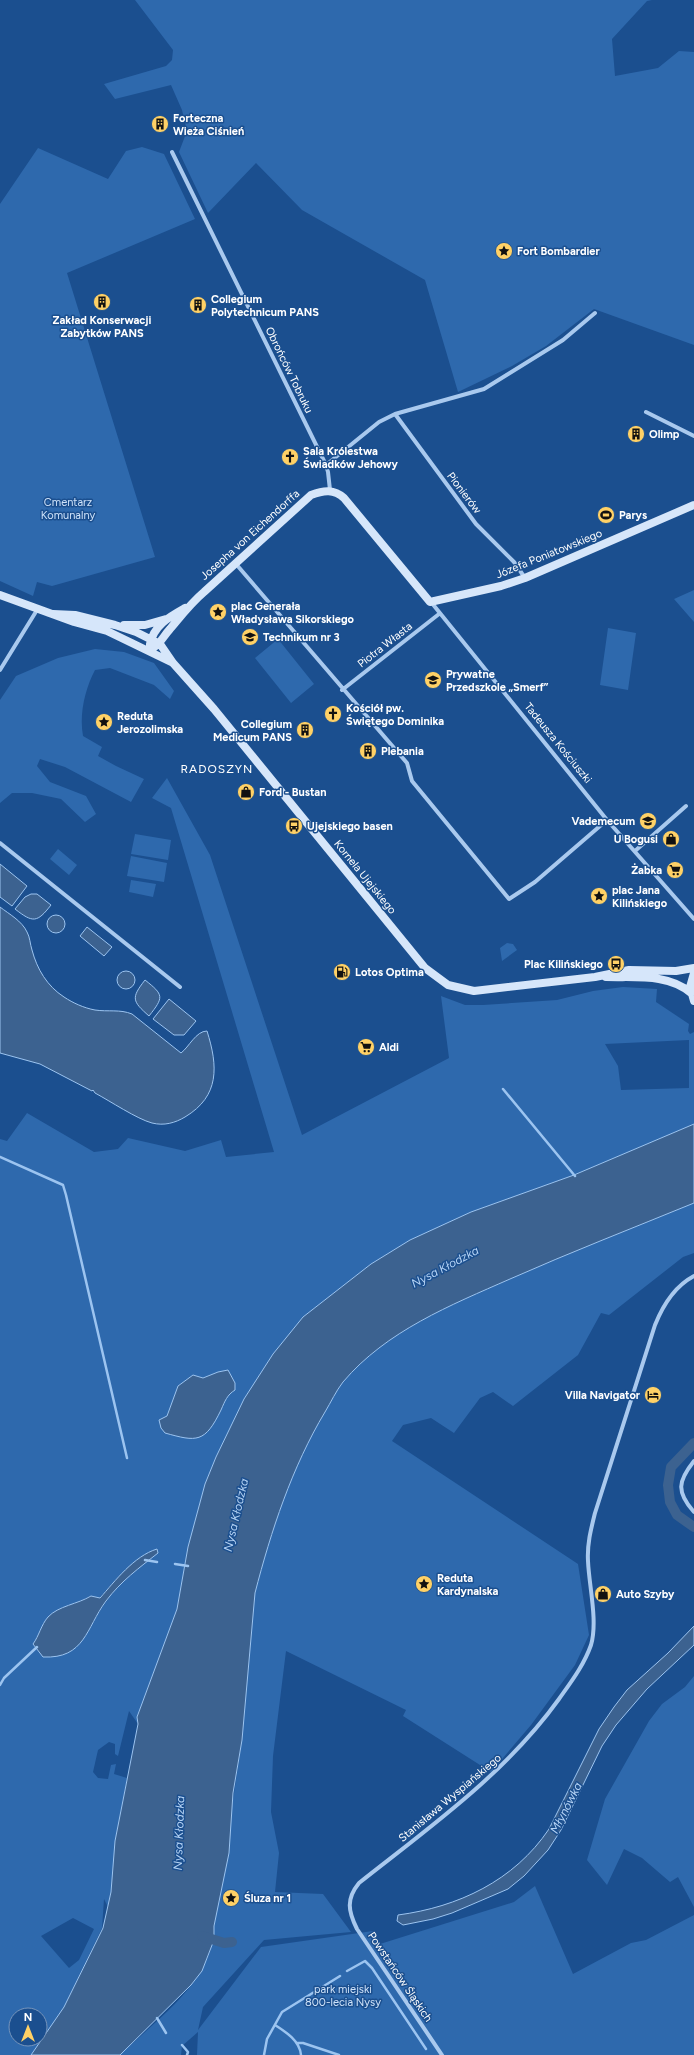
<svg xmlns="http://www.w3.org/2000/svg" width="694" height="2055" viewBox="0 0 694 2055" font-family="Figtree,sans-serif">
<style>
.green{fill:#2e69ad;fill-rule:evenodd}
.water{fill:#3c6290;stroke:#9cc4f0}
.lines{fill:none;stroke-linecap:round;stroke-linejoin:round}
.stream{stroke:#9cc4f0;stroke-width:2.5}
.canal{stroke:#3c6290;stroke-width:10}
.street{stroke:#a9c9ee;stroke-width:4}
.secondary{stroke:#d6e6fa;stroke-width:8}
.labels{text-anchor:middle;dominant-baseline:central;stroke-width:3;stroke-linejoin:round;paint-order:stroke}
.poi-label{font-size:11px;font-weight:bold;fill:#fff;stroke:#1b4f8f;text-anchor:start}
.street-label{font-size:11px;fill:#fff;stroke:#1b4f8f}
.park-label{font-size:11px;fill:#cfe3fa;stroke:#1b4f8f}
.neighbourhood-label{font-size:12px;letter-spacing:1px;fill:#fff;stroke:#1b4f8f}
.water-label{font-size:12px;font-style:italic;fill:#b5d3f5;stroke:#1b4f8f}
</style>
<rect width="100%" height="100%" fill="#1b4f8f"/>
<path class="green" d="M 135,0 L 652,0 L 647,1 L 612,39 L 615,76 L 658,68 L 679,51 L 694,52 L 694,345 L 594,309 L 546,346 L 512,366 L 458,392 L 425,280 L 302,210 L 256,163 L 208,213 L 179,152 L 187,131 L 182,110 L 171,85 L 115,99 L 104,84 L 166,66 L 172,60 L 173,50 Z
M 142,147 L 164,154 L 195,219 L 67,273 L 155,557 L 52,586 L 37,582 L 33,596 L 0,581 L 0,204 L 38,148 L 108,179 L 126,151 Z
M 694,590 L 694,622 L 674,599 Z
M 608,628 L 636,633 L 628,690 L 600,685 Z
M 278,639 L 314,684 L 291,703 L 255,658 Z
M 95,649 L 124,652 L 154,663 L 174,691 L 170,699 L 154,685 L 110,668 L 95,670 C 85,689 79,714 83,736 L 102,747 L 98,756 L 116,766 L 144,779 L 131,802 L 65,767 L 40,759 L 37,766 L 50,782 L 86,796 L 96,814 L 85,822 L 61,799 L 32,793 L 12,793 L 0,803 L 0,700 L 16,676 L 58,658 Z
M 167,778 L 210,855 L 302,1135 L 449,1058 L 441,996 L 465,1005 L 483,1005 L 557,1000 L 593,991 L 623,987 L 657,989 L 656,1002 L 689,1024 L 688,1031 L 690,1034 L 694,1032 L 694,1124 L 574,1175 L 471,1212 L 410,1240 L 371,1264 L 303,1317 L 273,1354 L 244,1399 L 216,1457 L 205,1484 L 188,1547 L 177,1609 L 137,1717 L 138,1724 L 129,1711 L 118,1756 L 115,1754 L 115,1744 L 109,1742 L 98,1750 L 93,1772 L 98,1778 L 108,1779 L 111,1765 L 116,1764 L 114,1774 L 127,1778 L 115,1841 L 111,1892 L 108,1907 L 104,1899 L 102,1928 L 64,2007 L 31,2055 L 0,2055 L 0,1139 L 7,1141 L 27,1113 L 94,1152 L 118,1149 L 128,1138 L 185,1151 L 221,1140 L 226,1157 L 274,1152 L 171,808 L 152,798 ZM 689,1040 L 689,1088 L 621,1090 L 618,1066 L 605,1044 ZM 218,1372 L 235,1383 L 219,1413 L 167,1416 L 178,1386 L 193,1375 L 203,1378 ZM 158,1553 C 139,1568 119,1582 106,1602 C 92,1621 90,1636 70,1652 L 39,1652 L 33,1644 C 39,1636 41,1625 48,1617 C 58,1606 78,1604 90,1596 L 99,1598 L 119,1576 ZM 73,1918 L 94,1929 L 79,1960 L 69,1968 L 41,1936 ZM 16,2015 L 40,2015 L 40,2039 L 16,2039 Z
M 135,834 L 171,840 L 168,860 L 131,854 Z
M 58,849 L 77,865 L 69,875 L 50,859 Z
M 131,856 L 167,863 L 164,882 L 127,876 Z
M 131,880 L 156,884 L 153,897 L 129,892 Z
M 507,943 L 513,944 L 517,950 L 502,961 L 500,948 Z
M 694,1203 L 694,1253 L 683,1257 L 609,1315 L 601,1313 L 578,1355 L 513,1406 L 493,1392 L 480,1398 L 454,1433 L 431,1418 L 403,1425 L 392,1441 L 578,1564 L 589,1635 L 575,1665 L 531,1725 L 491,1772 L 403,1716 L 406,1710 L 286,1651 L 273,1756 L 271,1812 L 279,1853 L 275,1892 L 323,1894 L 351,1932 L 264,1940 L 203,2007 L 198,2030 L 261,1947 L 373,1931 L 380,1944 L 514,1902 L 535,1886 L 573,1974 L 631,1943 L 646,1940 L 694,1915 L 694,2055 L 197,2055 L 198,2032 L 182,2046 L 181,2055 L 120,2055 C 156,2020 215,1980 214,1926 L 242,1740 L 255,1593 C 271,1531 292,1467 325,1412 C 331,1402 336,1391 343,1382 C 386,1331 451,1305 510,1279 C 571,1252 633,1228 694,1203 Z
M 694,1676 L 694,1907 L 678,1877 L 670,1882 L 642,1858 L 624,1849 L 607,1885 L 587,1860 L 605,1799 L 649,1721 L 662,1704 L 685,1687 Z"/>
<path class="water" d="M 0,864 L 27,886 L 12,906 L 0,897 Z
M 31,894 L 37,894 L 51,905 C 37,923 33,923 15,909 L 25,897 Z
M 0,907 C 9,914 22,921 27,932 C 30,937 30,944 32,950 C 37,969 47,986 64,997 C 73,1003 84,1008 95,1010 C 108,1012 120,1009 132,1014 L 181,1053 C 189,1047 196,1031 207,1031 C 218,1066 220,1096 185,1117 C 175,1123 164,1126 152,1123 C 137,1119 110,1101 95,1093 L 93,1090 L 92,1091 L 40,1064 L 0,1053 Z
M47 924a9 9 0 1 1 18 0a9 9 0 1 1-18 0Z
M 87,927 L 112,947 L 104,956 L 80,936 Z
M117 980a9 9 0 1 1 18 0a9 9 0 1 1-18 0Z
M 145,980 C 164,995 164,997 149,1016 C 132,1001 131,998 145,980 Z
M 169,999 L 196,1021 L 184,1035 L 174,1035 L 153,1019 Z
M 694,1124 L 694,1203 C 633,1228 571,1252 510,1279 C 451,1305 386,1331 343,1382 C 336,1391 331,1402 325,1412 C 292,1467 271,1531 255,1593 L 242,1740 L 233,1793 L 229,1853 L 214,1926 L 214,1940 L 202,1971 L 191,1985 L 120,2055 L 31,2055 L 64,2007 L 103,1928 L 111,1892 L 115,1841 L 138,1724 L 137,1717 L 177,1609 L 188,1547 L 205,1484 L 216,1457 L 244,1399 L 273,1354 L 303,1317 L 371,1264 L 410,1240 L 471,1212 L 574,1175 Z
M 228,1370 L 235,1383 L 235,1390 C 227,1395 225,1401 221,1410 C 205,1443 197,1442 165,1433 L 161,1428 L 159,1420 L 167,1416 L 178,1386 L 193,1375 L 203,1378 L 218,1372 Z
M 157,1549 L 158,1553 C 139,1568 121,1581 106,1601 C 86,1628 85,1659 43,1657 L 33,1644 C 39,1636 41,1625 48,1617 C 58,1606 78,1604 91,1596 L 100,1598 C 115,1581 134,1556 157,1549 Z
M 694,1626 L 694,1645 L 647,1689 L 616,1725 L 602,1746 L 561,1830 L 548,1850 L 524,1876 L 508,1889 L 452,1913 L 433,1919 L 403,1925 L 397,1921 L 398,1915 C 458,1907 514,1881 549,1829 L 599,1729 L 614,1707 L 627,1690 L 668,1653 Z"/>
<g class="lines">
<path class="stream" d="M 503,1089 L 575,1176
M 0,1157 L 63,1185 L 66,1195 L 127,1458
M 145,1560 L 157,1562
M 175,1564 L 188,1566
M 0,1685 L 4,1678 L 37,1647
M 347,1971 L 365,1961 L 372,1968 L 426,2049
M 157,2018 L 166,2033
M 275,2025 C 286,2032 300,2041 301,2055
M 297,2043 L 303,2043 L 339,2055
M 182,2045 L 188,2052 L 187,2055
M 264,2055 L 267,2039 L 282,2012 L 340,1976"/>
<path class="canal" d="M 694,1443 L 671,1467 L 668,1485 L 670,1502 L 677,1515 L 694,1527
M 202,1936 L 224,1943 L 232,1942"/>
<path class="street" d="M 172,152 L 326,465 L 328,472 L 330,490
M 646,412 L 694,436
M 395,414 L 476,524 L 514,562 L 525,578
M 326,465 L 379,422 L 395,414 L 484,389 L 563,340 L 595,313
M 236,564 L 407,763 L 412,781 L 509,899 L 535,882 L 607,820
M 431,602 L 607,820 L 694,919
M 0,670 L 37,610
M 342,690 L 439,614
M 0,843 L 180,987
M 635,851 L 686,806
M 694,1461 C 678,1481 676,1492 694,1512
M 442,2055 L 357,1929 C 348,1911 346,1899 359,1883 C 431,1826 505,1774 559,1699 C 571,1682 584,1665 591,1645 C 598,1621 589,1586 588,1561 C 587,1544 591,1529 595,1513 L 655,1325 C 663,1305 675,1286 694,1276"/>
<path class="secondary" d="M 0,595 L 74,622 L 107,631 L 171,662
M 53,614 L 75,615 L 115,625 L 136,632 L 160,644 L 173,663 L 214,709 L 425,968 L 448,985 L 474,991 L 595,977 L 629,970 L 676,971 L 694,968
M 124,625 L 145,625 L 166,619
M 150,644 C 154,625 169,617 185,608
M 149,651 C 162,643 161,639 170,629 C 181,616 191,603 204,592 L 311,495 C 324,490 334,489 344,498 L 430,602 L 501,586 L 525,578 L 694,505
M 694,973 L 690,987 L 694,1001
M 606,977 C 634,978 668,973 691,993"/>
</g>
<defs>
<g id="building-disc" transform="scale(0.9)"><circle r="9.5" fill="#ffd166" stroke="#1b4f8f"/><path d="M-4-6H4V6H1V3H-1V6H-4ZM-2.5-4.3h1.7v1.8h-1.7ZM.8-4.3h1.7v1.8H.8ZM-2.5-1h1.7V.8h-1.7ZM.8-1h1.7V.8H.8Z" fill="#111"/></g>
<g id="sight-disc" transform="scale(0.9)"><circle r="9.5" fill="#ffd166" stroke="#1b4f8f"/><path d="M0-6L1.8-2.2L6-1.7L2.9 1.2L3.7 5.4L0 3.3L-3.7 5.4L-2.9 1.2L-6-1.7L-1.8-2.2Z" fill="#111"/></g>
<g id="church-disc" transform="scale(0.9)"><circle r="9.5" fill="#ffd166" stroke="#1b4f8f"/><path d="M-1.2-6h2.4v3.5h3.3v2.4h-3.3V6h-2.4V-.1h-3.3v-2.4h3.3Z" fill="#111"/></g>
<g id="stadium-disc" transform="scale(0.9)"><circle r="9.5" fill="#ffd166" stroke="#1b4f8f"/><path d="M0-5a6.5 5 0 1 0 0 10a6.5 5 0 1 0 0-10ZM-3.5-1.8h7v3.6h-7Z" fill="#111"/></g>
<g id="school-disc" transform="scale(0.9)"><circle r="9.5" fill="#ffd166" stroke="#1b4f8f"/><path d="M0-5L7-2L0 1L-7-2ZM-4 1L0 2.5L4 1V4Q0 6-4 4Z" fill="#111"/></g>
<g id="shop-disc" transform="scale(0.9)"><circle r="9.5" fill="#ffd166" stroke="#1b4f8f"/><path d="M-5-2.5h2.3a2.7 3.5 0 0 1 5.4 0H5L5.5 6h-11ZM-1.5-2.5h3a1.5 2.3 0 0 0-3 0Z" fill="#111"/></g>
<g id="university-disc" transform="scale(0.9)"><circle r="9.5" fill="#ffd166" stroke="#1b4f8f"/><path d="M0-5L7-2L0 1L-7-2ZM-4 1L0 2.5L4 1V4Q0 6-4 4Z" fill="#111"/></g>
<g id="bus-disc" transform="scale(0.9)"><circle r="9.5" fill="#ffd166" stroke="#1b4f8f"/><path d="M-5-6H5V4H4V6H2V4H-2V6H-4V4H-5ZM-3.5-4V0h7V-4ZM-3.5 1.2v1.5H-2V1.2ZM2 1.2v1.5H3.5V1.2Z" fill="#111"/></g>
<g id="supermarket-disc" transform="scale(0.9)"><circle r="9.5" fill="#ffd166" stroke="#1b4f8f"/><path d="M-6-5.5h2.5l.6 2H6L4.5 2H-2.5L-4.4-4H-6ZM-1.5 3.2a1.3 1.3 0 1 0 .1 0ZM3 3.2a1.3 1.3 0 1 0 .1 0Z" fill="#111"/></g>
<g id="fuel-disc" transform="scale(0.9)"><circle r="9.5" fill="#ffd166" stroke="#1b4f8f"/><path d="M-5.5-6h7V0h2V4h1.3V-2.5L3-4.5l.8-.8L6-3V5H2.5V1h-1V6h-7ZM-4.2-4.7v3.2H.2V-4.7Z" fill="#111"/></g>
<g id="hotel-disc" transform="scale(0.9)"><circle r="9.5" fill="#ffd166" stroke="#1b4f8f"/><path d="M-6-4.5h1.5V1H6V5H4.5V3h-9V5H-6ZM-4 0a1.8 1.8 0 1 1 3.6 0ZM.5 0V-2.5h3Q6-2.5 6 0Z" fill="#111"/></g>
</defs>
<g fill-rule="evenodd">
<use href="#building-disc" x="160" y="124"/>
<use href="#sight-disc" x="504" y="251"/>
<use href="#building-disc" x="102" y="302"/>
<use href="#building-disc" x="198" y="305"/>
<use href="#building-disc" x="636" y="434"/>
<use href="#church-disc" x="290" y="457"/>
<use href="#stadium-disc" x="606" y="515"/>
<use href="#sight-disc" x="218" y="612"/>
<use href="#school-disc" x="250" y="637"/>
<use href="#school-disc" x="433" y="680"/>
<use href="#church-disc" x="333" y="714"/>
<use href="#sight-disc" x="104" y="722"/>
<use href="#building-disc" x="305" y="730"/>
<use href="#building-disc" x="368" y="751"/>
<use href="#shop-disc" x="246" y="792"/>
<use href="#university-disc" x="648" y="821"/>
<use href="#bus-disc" x="294" y="826"/>
<use href="#shop-disc" x="671" y="839"/>
<use href="#supermarket-disc" x="675" y="870"/>
<use href="#sight-disc" x="599" y="896"/>
<use href="#bus-disc" x="616" y="964"/>
<use href="#fuel-disc" x="342" y="972"/>
<use href="#supermarket-disc" x="366" y="1047"/>
<use href="#hotel-disc" x="653" y="1395"/>
<use href="#sight-disc" x="424" y="1584"/>
<use href="#shop-disc" x="603" y="1594"/>
<use href="#sight-disc" x="231" y="1898"/>
</g>
<g class="labels">
<g class="poi-label">
<text x="173" y="118">Forteczna<tspan x="173" dy="13">Wieża Ciśnień</tspan></text>
<text x="517" y="251">Fort Bombardier</text>
<text x="211" y="299">Collegium<tspan x="211" dy="13">Polytechnicum PANS</tspan></text>
<text x="102" y="320" text-anchor="middle">Zakład Konserwacji<tspan x="102" dy="13">Zabytków PANS</tspan></text>
<text x="649" y="434">Olimp</text>
<text x="303" y="451">Sala Królestwa<tspan x="303" dy="13">Świadków Jehowy</tspan></text>
<text x="619" y="515">Parys</text>
<text x="231" y="606">plac Generała<tspan x="231" dy="13">Władysława Sikorskiego</tspan></text>
<text x="263" y="637">Technikum nr 3</text>
<text x="446" y="674">Prywatne<tspan x="446" dy="13">Przedszkole „Smerf”</tspan></text>
<text x="346" y="708">Kościół pw.<tspan x="346" dy="13">Świętego Dominika</tspan></text>
<text x="117" y="716">Reduta<tspan x="117" dy="13">Jerozolimska</tspan></text>
<text x="292" y="724" text-anchor="end">Collegium<tspan x="292" dy="13">Medicum PANS</tspan></text>
<text x="381" y="751">Plebania</text>
<text x="259" y="792">Ford - Bustan</text>
<text x="635" y="821" text-anchor="end">Vademecum</text>
<text x="307" y="826">Ujejskiego basen</text>
<text x="658" y="839" text-anchor="end">U Bogusi</text>
<text x="662" y="870" text-anchor="end">Żabka</text>
<text x="612" y="890">plac Jana<tspan x="612" dy="13">Kilińskiego</tspan></text>
<text x="603" y="964" text-anchor="end">Plac Kilińskiego</text>
<text x="355" y="972">Lotos Optima</text>
<text x="379" y="1047">Aldi</text>
<text x="640" y="1395" text-anchor="end">Villa Navigator</text>
<text x="437" y="1578">Reduta<tspan x="437" dy="13">Kardynalska</tspan></text>
<text x="616" y="1594">Auto Szyby</text>
<text x="244" y="1898">Śluza nr 1</text>
</g>
<g class="street-label">
<text transform="translate(289 370) rotate(64)">Obrońców Tobruku</text>
<text transform="translate(464 493) rotate(53)">Pionierów</text>
<text transform="translate(250 535) rotate(-42)">Josepha von Eichendorffa</text>
<text transform="translate(549 554) rotate(-22)">Józefa Poniatowskiego</text>
<text transform="translate(385 645) rotate(-38)">Piotra Własta</text>
<text transform="translate(558 743) rotate(51)">Tadeusza Kościuszki</text>
<text transform="translate(365 877) rotate(51)">Kornela Ujejskiego</text>
<text transform="translate(450 1798) rotate(-40)">Stanisława Wyspiańskiego</text>
<text transform="translate(400 1977) rotate(56)">Powstańców Śląskich</text>
</g>
<g class="park-label">
<text x="68" y="502">Cmentarz<tspan x="68" dy="13">Komunalny</tspan></text>
<text x="343" y="1989">park miejski<tspan x="343" dy="13">800-lecia Nysy</tspan></text>
</g>
<g class="neighbourhood-label">
<text x="217" y="769">RADOSZYN</text>
</g>
<g class="water-label">
<text transform="translate(445 1267) rotate(-28)">Nysa Kłodzka</text>
<text transform="translate(236 1515) rotate(-77)">Nysa Kłodzka</text>
<text transform="translate(566 1808) rotate(-63)">Młynówka</text>
<text transform="translate(179 1833) rotate(-88)">Nysa Kłodzka</text>
</g>
</g>
<g transform="translate(28 2027)"><circle r="19" fill="#1b4f8f" stroke="#7695bc"/>
<path d="M0-3L7 15L0 10L-7 15Z" fill="#ffd166"/>
<text y="-6" font-size="11" font-weight="bold" text-anchor="middle" fill="#ffffff">N</text>
</g>
</svg>
